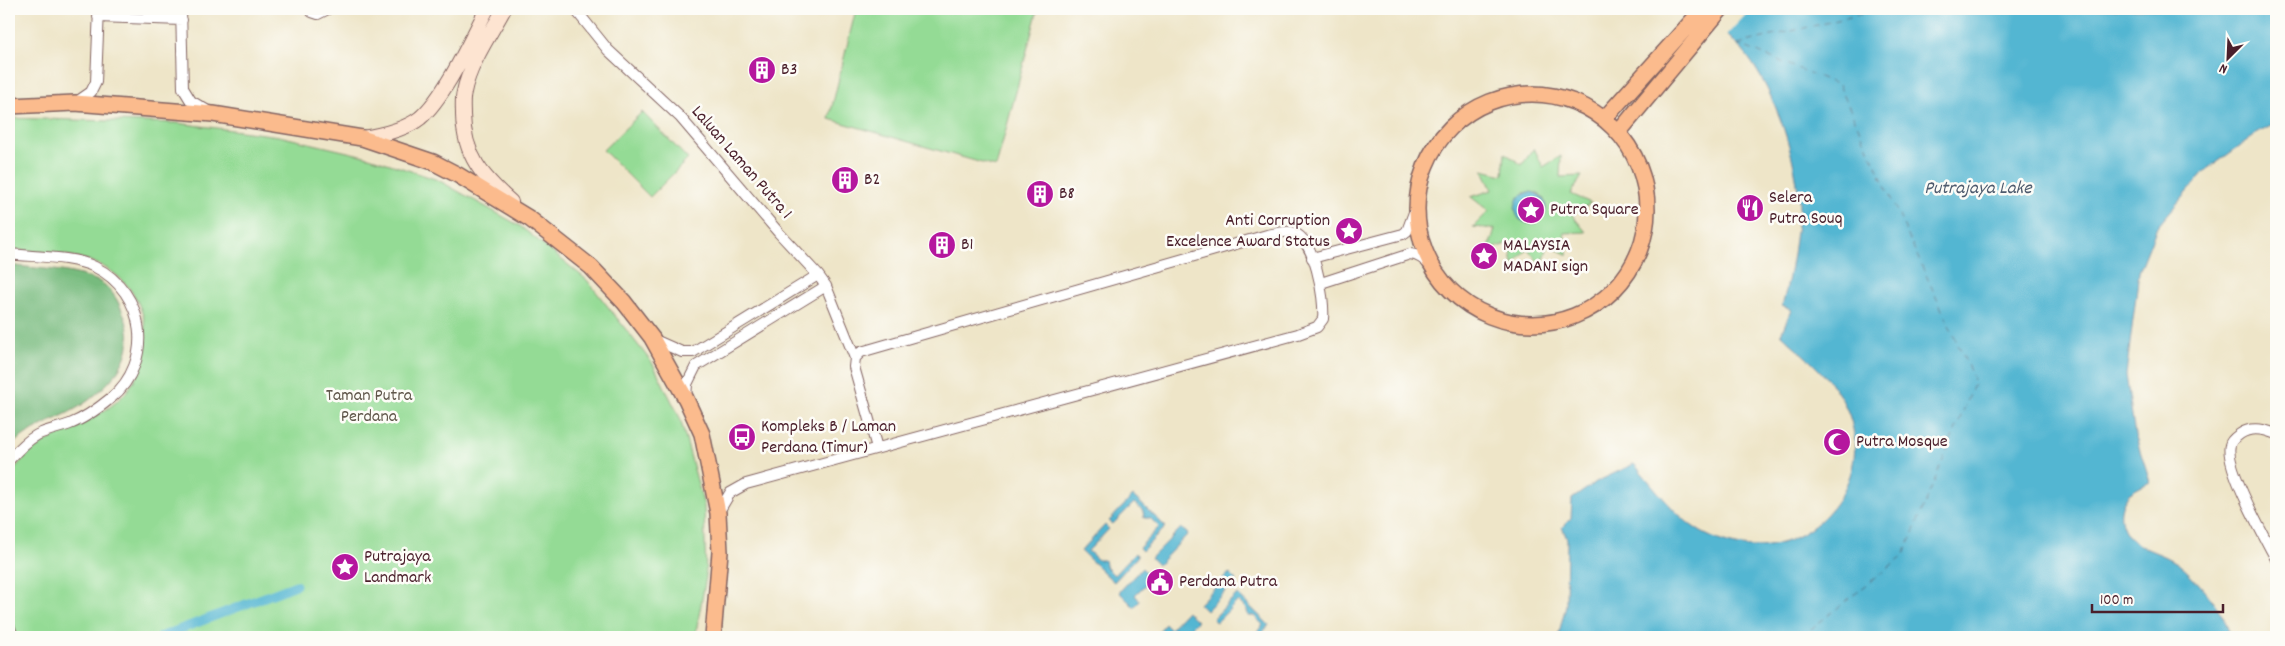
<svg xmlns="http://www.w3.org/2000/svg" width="2285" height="646" viewBox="0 0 2285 646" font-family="Dekko,sans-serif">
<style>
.green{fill:#94db95;stroke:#6f7d60;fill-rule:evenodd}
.forest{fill:#77bb7e;stroke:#606d54}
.water{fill:#53b6d2;stroke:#4e6a7e}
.pier{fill:#eee5c8}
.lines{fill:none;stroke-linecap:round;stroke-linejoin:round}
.canal{stroke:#53b6d2;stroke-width:9}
.ferry{stroke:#4e5b6e;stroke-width:1;stroke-dasharray:6 5;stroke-linecap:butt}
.minor-casing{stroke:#836462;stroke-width:12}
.secondary-casing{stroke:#836462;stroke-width:16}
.primary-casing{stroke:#836462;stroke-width:18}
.minor{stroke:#fff;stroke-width:10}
.secondary{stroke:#fde4d1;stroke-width:14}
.primary{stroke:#fbbb8d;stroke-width:15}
.labels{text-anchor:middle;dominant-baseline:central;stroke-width:5;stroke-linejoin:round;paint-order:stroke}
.poi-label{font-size:18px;fill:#4a1f2b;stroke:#fdfcf7;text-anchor:start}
.street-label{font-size:18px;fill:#4a1f2b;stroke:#fdfcf7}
.park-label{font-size:18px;fill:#60574b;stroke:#fdfcf7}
.water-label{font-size:19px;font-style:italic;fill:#4e5b6e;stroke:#fdfcf7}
</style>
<rect width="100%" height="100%" fill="#fdfcf7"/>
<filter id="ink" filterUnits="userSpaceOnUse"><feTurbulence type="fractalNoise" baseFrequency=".02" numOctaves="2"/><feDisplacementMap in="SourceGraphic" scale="10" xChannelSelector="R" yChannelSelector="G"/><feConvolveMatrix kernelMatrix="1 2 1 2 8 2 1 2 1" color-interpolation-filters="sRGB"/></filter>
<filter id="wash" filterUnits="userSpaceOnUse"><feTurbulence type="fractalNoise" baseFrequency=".0096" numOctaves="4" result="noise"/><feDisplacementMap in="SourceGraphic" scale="20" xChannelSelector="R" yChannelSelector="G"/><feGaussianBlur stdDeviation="1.12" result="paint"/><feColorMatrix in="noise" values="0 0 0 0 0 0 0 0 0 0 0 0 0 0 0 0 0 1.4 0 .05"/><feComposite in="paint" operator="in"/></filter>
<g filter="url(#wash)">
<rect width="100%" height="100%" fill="#eee5c8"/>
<path class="green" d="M 856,9 L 1038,9 L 996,167 L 829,119 Z
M 642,112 L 688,159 L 650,197 L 603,150 Z
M 9,118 L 177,123 L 279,136 L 369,157 L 438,180 L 520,226 L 587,280 L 653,364 L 680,418 L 704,506 L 706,577 L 695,637 L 16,637 C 13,629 9,620 9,612 C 8,597 7,482 10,476 C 45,417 133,431 144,349 C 146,334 146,319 139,305 C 116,252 58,254 9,249 Z
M 1534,148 L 1543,167 L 1561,156 L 1560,177 L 1582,176 L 1571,194 L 1591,203 L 1572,215 L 1586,232 L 1564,233 L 1568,255 L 1548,245 L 1542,267 L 1528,249 L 1513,265 L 1510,243 L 1488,250 L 1495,229 L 1473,227 L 1489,211 L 1471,197 L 1492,190 L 1483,170 L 1503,175 L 1505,153 L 1522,165 ZM 1528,192 C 1559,191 1545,238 1519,219 L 1524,193 Z"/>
<path class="forest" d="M 9,265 C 38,269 71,269 98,281 C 108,285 116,297 120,306 C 141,346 121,375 89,400 C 65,419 30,425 9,448 Z"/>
<path class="water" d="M 1693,9 L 2276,9 L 2276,123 L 2253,136 L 2204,172 L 2157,227 L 2139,272 L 2126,375 L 2135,435 L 2150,482 C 2144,485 2136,489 2130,493 C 2115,508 2119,531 2136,543 C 2148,551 2164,554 2177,563 C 2194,575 2229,616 2230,637 L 1558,637 L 1566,605 L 1567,539 L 1562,527 L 1571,518 L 1572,499 L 1596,482 L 1634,464 C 1654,486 1679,522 1707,535 C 1729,546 1756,551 1781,543 C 1828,529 1863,479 1853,429 C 1845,387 1810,362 1781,334 L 1791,310 L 1782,306 C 1789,281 1793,257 1796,231 C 1797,223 1799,213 1799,205 C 1797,158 1776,94 1747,56 C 1735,40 1710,20 1693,9 Z
M 1528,192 C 1548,192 1553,217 1534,223 C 1518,225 1511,211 1518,198 Z
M 1133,496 L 1166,527 L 1142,551 L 1139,548 L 1159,527 L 1150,518 L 1144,518 L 1143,511 L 1134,503 L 1113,524 L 1109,521 Z
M 1105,525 L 1109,529 L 1088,551 L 1098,560 L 1104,560 L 1105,566 L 1114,575 L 1135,553 L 1138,556 L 1114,582 L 1081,551 Z
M 1181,528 L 1188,534 L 1158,565 L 1151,558 Z
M 1142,568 L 1152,578 L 1135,595 L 1140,601 L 1134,607 L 1119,592 Z
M 1229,573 L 1236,580 L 1206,611 L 1199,604 Z
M 1237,594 L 1269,625 L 1258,637 L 1252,637 L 1263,625 L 1254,616 L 1248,616 L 1247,610 L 1238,601 L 1217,622 L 1213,619 Z
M 1187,611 L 1197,621 L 1181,637 L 1166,637 L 1159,631 L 1165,624 L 1170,629 Z"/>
<path class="pier" d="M 1692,9 L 1751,9 L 1726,36 Z"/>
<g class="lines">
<path class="canal" d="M 160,637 L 296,585"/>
<path class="ferry" d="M 1737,44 L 1839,85 L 1975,382 L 1904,555 L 1801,637
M 1738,44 L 1883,9"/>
</g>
</g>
<g filter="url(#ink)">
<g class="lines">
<g class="minor-casing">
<path id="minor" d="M 181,9 L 183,88 L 191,101 L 208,111
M 309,9 L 312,12 L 318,14 L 328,9
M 575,9 L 608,50 L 680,117 L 779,233 L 818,275 L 826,286 L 855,358
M 98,17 L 182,20
M 75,103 L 91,92 L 96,82 L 99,9
M 9,254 C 34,257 73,256 95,267 C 146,292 155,362 111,398 C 100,407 83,419 70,424 C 59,428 47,430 37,435 C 26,441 17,451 9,460
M 1312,258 L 1403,234 L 1407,231 L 1416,207
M 1321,283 L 1410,254 C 1421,255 1427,263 1435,270
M 655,340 L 682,352 L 693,352 L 818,275
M 686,398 L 687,384 L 696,366 L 826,286
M 2276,434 C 2264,429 2251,426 2240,434 C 2236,437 2231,440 2230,445 C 2224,466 2265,538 2276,559
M 718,513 L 730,493 L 746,484 L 1298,334 L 1317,327 L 1323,319 C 1325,299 1315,236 1291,232 C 1284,231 1274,234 1267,235 L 861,352 L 855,358 L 854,367 L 877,448
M 9,625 L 13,637"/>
</g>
<g class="secondary-casing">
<path id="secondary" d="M 504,9 C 491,33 469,65 464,92 C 462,99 463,107 463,115 C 464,156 482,176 511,202
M 362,138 C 381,135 405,130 420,118 C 445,97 471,39 487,9"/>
</g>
<g class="primary-casing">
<path id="primary" d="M1417 209a115 115 0 1 1 230 0a115 115 0 1 1-230 0Z
M 9,106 L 75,103 L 213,114 L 362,138 L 433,162 L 458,175 L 530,219 L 591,267 L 624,302 L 652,338 L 686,399 L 702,434 L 718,513 L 720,552 L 713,637
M 1604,119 L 1703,9
M 1618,133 L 1721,9"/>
</g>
<use href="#minor" class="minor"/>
<use href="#secondary" class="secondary"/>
<use href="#primary" class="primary"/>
</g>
</g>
<defs>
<g id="building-disc" transform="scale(1.4375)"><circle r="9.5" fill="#b5179e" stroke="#fdfcf7"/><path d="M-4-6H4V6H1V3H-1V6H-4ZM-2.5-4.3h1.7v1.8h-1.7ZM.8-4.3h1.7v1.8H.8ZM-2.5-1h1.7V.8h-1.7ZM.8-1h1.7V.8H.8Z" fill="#fff"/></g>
<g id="restaurant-disc" transform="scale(1.4375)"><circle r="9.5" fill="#b5179e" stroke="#fdfcf7"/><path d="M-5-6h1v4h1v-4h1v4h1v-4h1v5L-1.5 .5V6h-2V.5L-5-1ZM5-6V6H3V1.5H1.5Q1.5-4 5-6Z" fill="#fff"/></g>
<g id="sight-disc" transform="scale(1.4375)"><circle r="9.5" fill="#b5179e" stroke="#fdfcf7"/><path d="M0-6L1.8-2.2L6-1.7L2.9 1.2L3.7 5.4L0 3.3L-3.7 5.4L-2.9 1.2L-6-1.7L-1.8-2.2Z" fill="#fff"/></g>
<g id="bus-disc" transform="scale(1.4375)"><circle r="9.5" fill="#b5179e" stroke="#fdfcf7"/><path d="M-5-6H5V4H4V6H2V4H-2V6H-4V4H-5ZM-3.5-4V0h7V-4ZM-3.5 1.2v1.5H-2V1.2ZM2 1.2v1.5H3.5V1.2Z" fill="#fff"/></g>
<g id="mosque-disc" transform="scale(1.4375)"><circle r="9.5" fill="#b5179e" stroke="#fdfcf7"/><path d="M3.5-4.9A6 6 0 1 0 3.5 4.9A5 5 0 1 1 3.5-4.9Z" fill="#fff"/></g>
<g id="civic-disc" transform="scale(1.4375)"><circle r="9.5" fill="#b5179e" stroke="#fdfcf7"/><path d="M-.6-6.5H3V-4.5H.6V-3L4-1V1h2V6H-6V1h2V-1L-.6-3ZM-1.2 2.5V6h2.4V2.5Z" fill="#fff"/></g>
</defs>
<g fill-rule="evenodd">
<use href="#building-disc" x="762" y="70"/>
<use href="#building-disc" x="845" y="180"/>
<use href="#building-disc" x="1040" y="194"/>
<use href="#restaurant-disc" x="1750" y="208"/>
<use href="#sight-disc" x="1531" y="210"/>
<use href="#sight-disc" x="1349" y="231"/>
<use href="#building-disc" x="942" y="245"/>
<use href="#sight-disc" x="1484" y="256"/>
<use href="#bus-disc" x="742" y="437"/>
<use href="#mosque-disc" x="1837" y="442"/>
<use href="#sight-disc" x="345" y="567"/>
<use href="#civic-disc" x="1160" y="582"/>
</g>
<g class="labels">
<g class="poi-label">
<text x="781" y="70">B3</text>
<text x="864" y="180">B2</text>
<text x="1059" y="194">B8</text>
<text x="1769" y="198">Selera<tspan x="1769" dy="21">Putra Souq</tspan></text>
<text x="1550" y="210">Putra Square</text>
<text x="1330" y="221" text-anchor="end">Anti Corruption<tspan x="1330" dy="21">Excelence Award Status</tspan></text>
<text x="961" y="245">B1</text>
<text x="1503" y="246">MALAYSIA<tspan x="1503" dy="21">MADANI sign</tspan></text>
<text x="761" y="427">Kompleks B / Laman<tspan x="761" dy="21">Perdana (Timur)</tspan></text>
<text x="1856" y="442">Putra Mosque</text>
<text x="364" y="557">Putrajaya<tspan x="364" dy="21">Landmark</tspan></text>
<text x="1179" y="582">Perdana Putra</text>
</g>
<g class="street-label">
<text transform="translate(741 163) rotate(49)">Laluan Laman Putra 1</text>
</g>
<g class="park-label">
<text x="369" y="396">Taman Putra<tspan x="369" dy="21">Perdana</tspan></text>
</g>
<g class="water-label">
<text x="1978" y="189">Putrajaya Lake</text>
</g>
</g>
<rect width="2285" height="646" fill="none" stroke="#fdfcf7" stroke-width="30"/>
<g transform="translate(2228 58) rotate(204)" stroke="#fdfcf7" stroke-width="4" paint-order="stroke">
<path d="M0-4L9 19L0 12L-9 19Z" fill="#4a1f2b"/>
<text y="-8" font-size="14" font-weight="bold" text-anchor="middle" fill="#4a1f2b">N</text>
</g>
<path d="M2092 604v8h131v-8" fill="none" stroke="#4a1f2b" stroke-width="2.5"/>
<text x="2100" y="604" font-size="15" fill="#4a1f2b" stroke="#fdfcf7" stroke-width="4" paint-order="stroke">100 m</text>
</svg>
